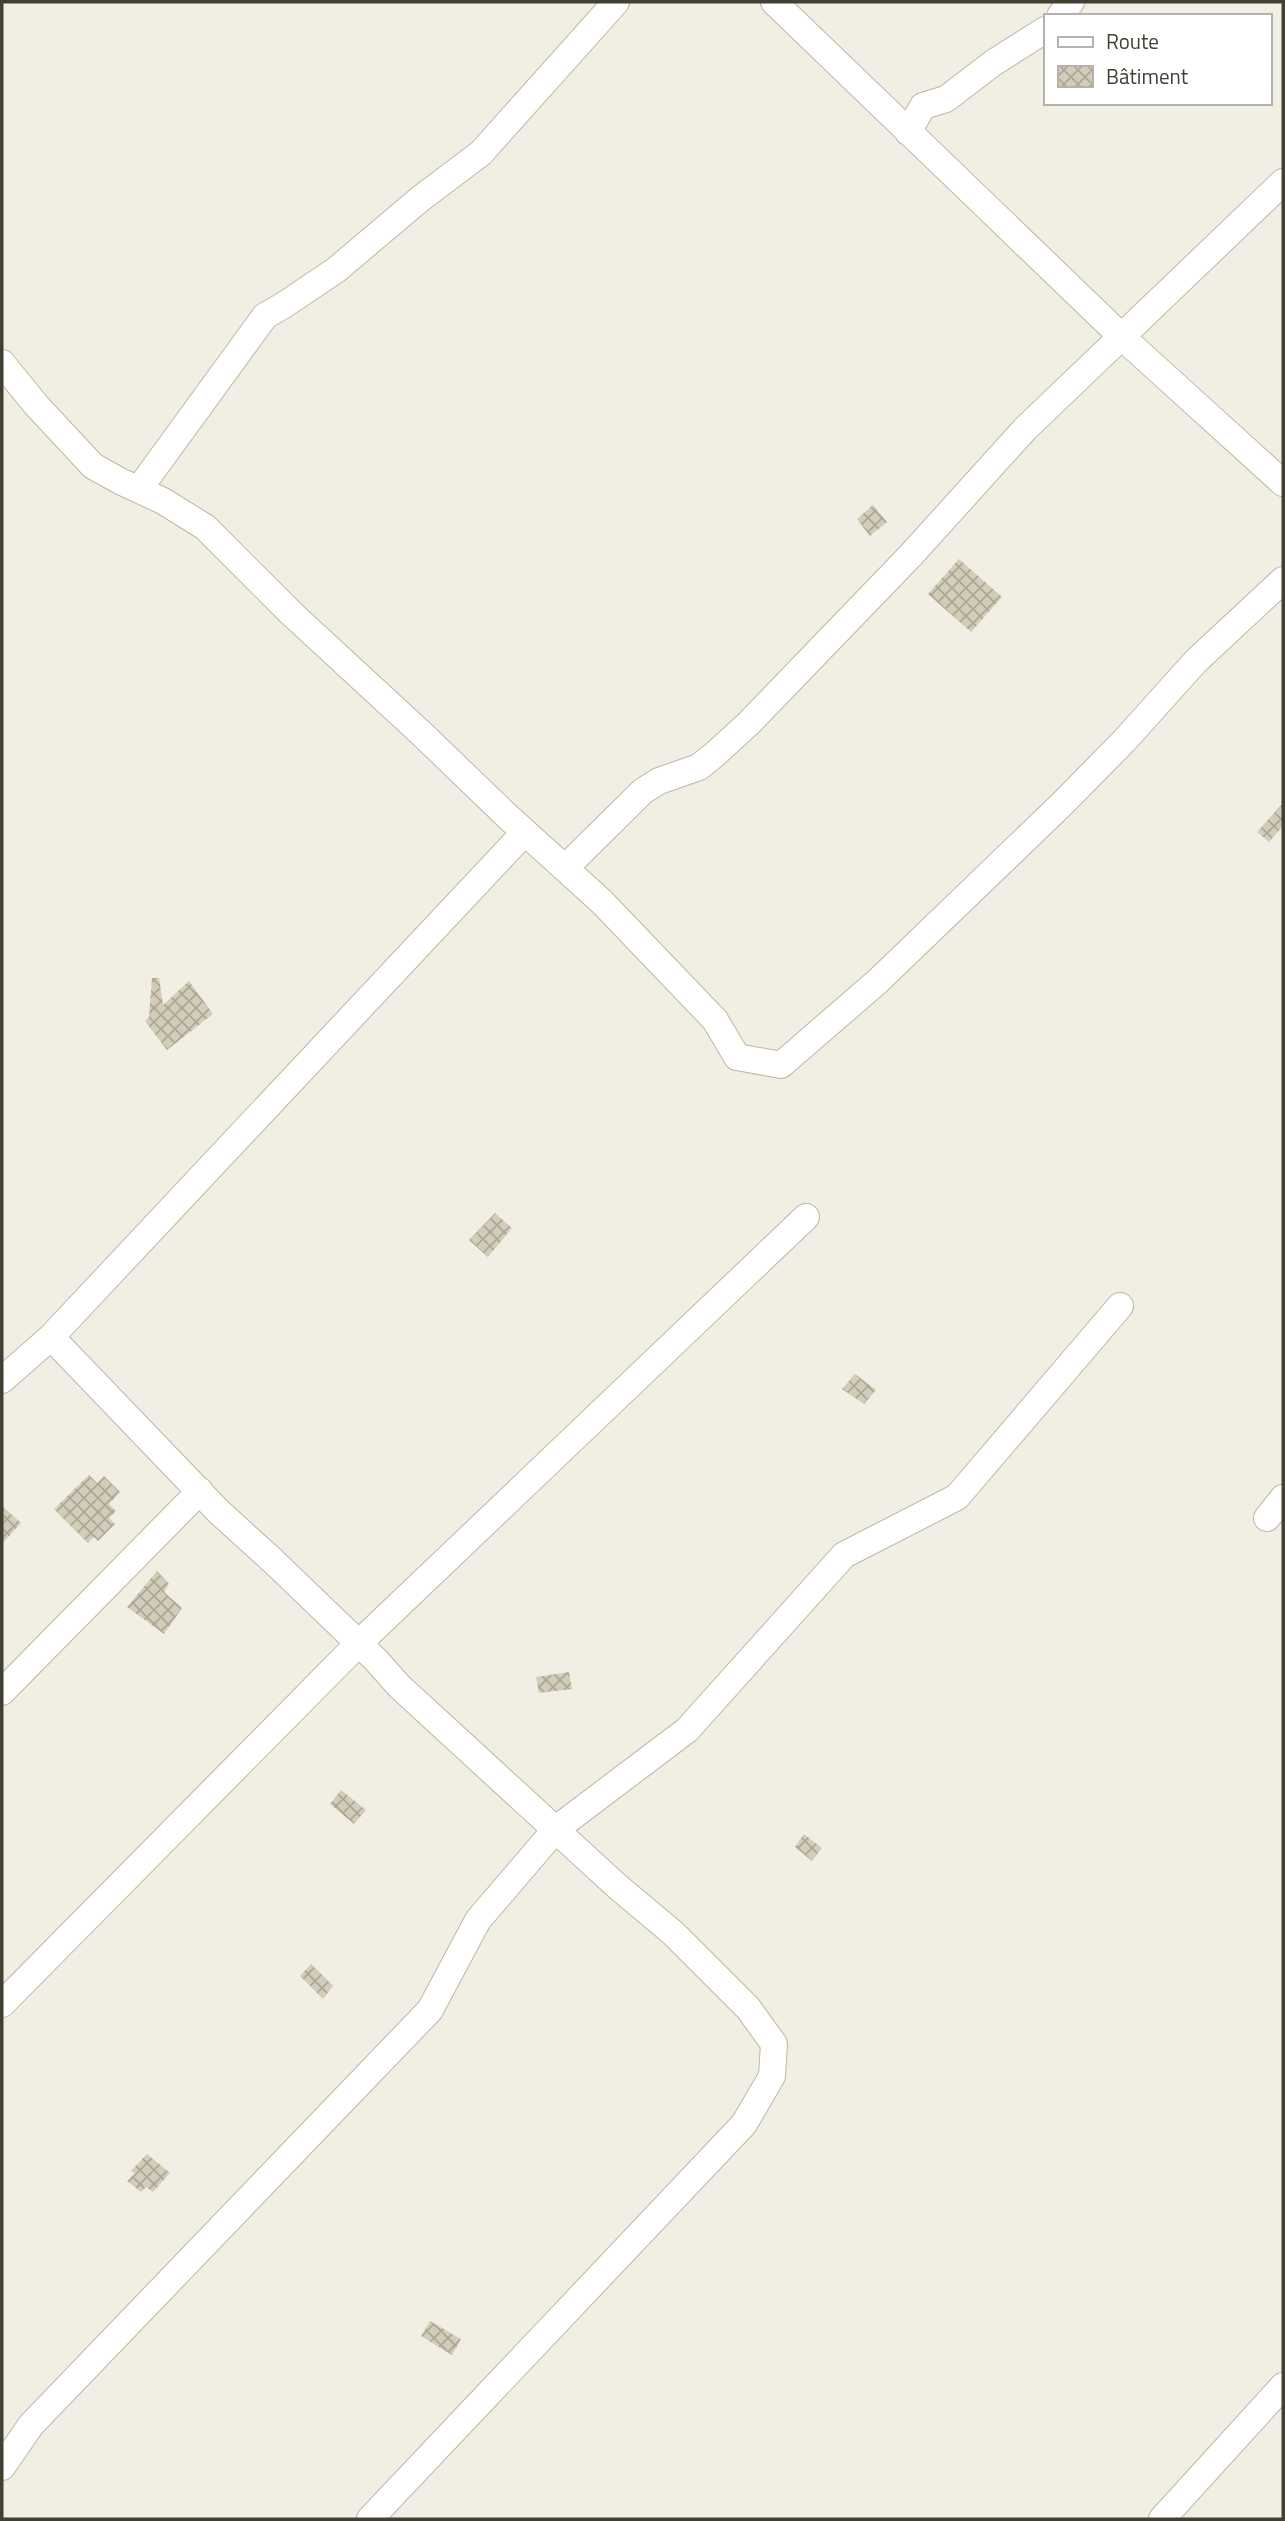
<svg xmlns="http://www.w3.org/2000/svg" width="1285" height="2521" viewBox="0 0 1285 2521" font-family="'Titillium Web',sans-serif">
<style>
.building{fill:url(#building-cross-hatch)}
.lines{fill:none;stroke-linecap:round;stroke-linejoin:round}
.minor-casing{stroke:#bcb7a7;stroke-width:28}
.minor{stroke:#fff;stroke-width:26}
</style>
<defs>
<pattern id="building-cross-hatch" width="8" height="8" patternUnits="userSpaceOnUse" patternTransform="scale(1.75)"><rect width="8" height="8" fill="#d2ccb9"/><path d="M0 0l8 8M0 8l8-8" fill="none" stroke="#aca797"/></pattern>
</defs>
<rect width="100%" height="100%" fill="#f1efe3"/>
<path class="building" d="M 873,505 L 887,522 L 870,536 L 857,519 Z
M 959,559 L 1002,597 L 971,632 L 928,594 Z
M 1283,803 L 1283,826 L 1269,842 L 1257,832 Z
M 152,978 L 159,978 L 163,1005 L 189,981 L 213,1014 L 167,1050 L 145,1021 L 149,1017 Z
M 495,1213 L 512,1228 L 488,1257 L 469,1240 Z
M 855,1374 L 876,1390 L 864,1404 L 842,1389 Z
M 89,1475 L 97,1483 L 104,1476 L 120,1492 L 109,1504 L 116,1511 L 109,1518 L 115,1524 L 98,1541 L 94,1537 L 88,1543 L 54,1509 Z
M 2,1506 L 21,1523 L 2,1544 Z
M 157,1571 L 169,1584 L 164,1592 L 182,1608 L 164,1634 L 127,1607 Z
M 569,1672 L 572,1689 L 539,1693 L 536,1677 Z
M 341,1790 L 366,1810 L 354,1824 L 330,1804 Z
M 804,1834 L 822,1848 L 812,1861 L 795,1847 Z
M 311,1964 L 333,1986 L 323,1999 L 300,1976 Z
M 147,2154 L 170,2173 L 153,2192 L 146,2187 L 141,2192 L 127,2181 L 135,2173 L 131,2171 Z
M 430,2321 L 461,2339 L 452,2355 L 421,2336 Z"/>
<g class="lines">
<g class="minor-casing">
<path id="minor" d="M 774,2 L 1122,337 L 1283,483
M 1060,16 L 1071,2
M 908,132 L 923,106 L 946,99 L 993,63 L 1045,30
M 2,363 L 37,406 L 93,466 L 120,481 L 163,501 L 205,527 L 292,614 L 422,734 L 507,816 L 602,902 L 715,1020 L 737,1057 L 781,1065 L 878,981 L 1062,804 L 1124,741 L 1196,661 L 1283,580
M 139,489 L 265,316 L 284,305 L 336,270 L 420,199 L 481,153 L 616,2
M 565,868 L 643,791 L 659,781 L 699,767 L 714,755 L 749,723 L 911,555 L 1025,429 L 1283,182
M 51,1337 L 219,1512 L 272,1560 L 376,1660 L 399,1686 L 618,1887 L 673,1933 L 748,2008 L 774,2044 L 772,2076 L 744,2124 L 370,2519
M 2,1380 L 51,1337 L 525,832
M 1267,1518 L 1283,1498
M 2,1692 L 200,1491
M 2,2004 L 358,1644 L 806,1217
M 2,2467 L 31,2425 L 430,2010 L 478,1920 L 556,1829 L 687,1730 L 844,1555 L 957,1497 L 1120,1306
M 1162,2519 L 1283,2386"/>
</g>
<use href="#minor" class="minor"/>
</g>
<rect width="1285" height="2521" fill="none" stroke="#423f34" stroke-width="7"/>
<rect x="1044" y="14" width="228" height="91" fill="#ffffff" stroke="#b3b2ae" stroke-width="2"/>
<rect x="1058" y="37" width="35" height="10" fill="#ffffff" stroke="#b3b2ae" stroke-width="2"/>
<text x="1106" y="49" font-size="21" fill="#423f34">Route</text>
<rect x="1058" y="66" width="35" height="21" fill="url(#building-cross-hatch)" stroke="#b3b2ae" stroke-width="2"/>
<text x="1106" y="84" font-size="21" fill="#423f34">Bâtiment</text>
</svg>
